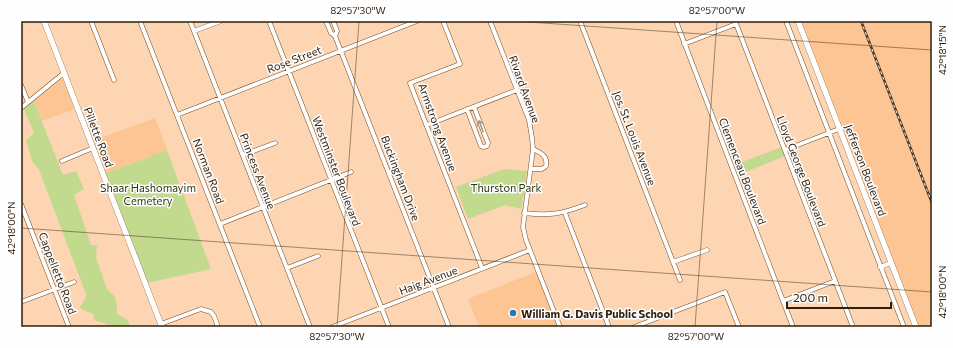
<svg xmlns="http://www.w3.org/2000/svg" width="953" height="348" viewBox="0 0 953 348" font-family="Commissioner,sans-serif">
<style>
.built{fill:#fdc593}
.green{fill:#c2da8d}
.lines{fill:none;stroke-linecap:round;stroke-linejoin:round}
.street-casing{stroke:#774d23;stroke-width:5}
.secondary-casing{stroke:#774d23;stroke-width:6}
.street{stroke:#fff;stroke-width:4}
.secondary{stroke:#fff;stroke-width:5.5}
.rail-casing{stroke:#503b26;stroke-width:2.5}
.rail{stroke:#fefefe;stroke-width:1;stroke-dasharray:3;stroke-linecap:butt}
.oneway{stroke:#a29a92}
.ticks{fill:none;stroke:#311f0d;stroke-width:1;stroke-opacity:0.45}
.poi-dot{fill:#2d78ab;stroke:#fefefe;stroke-width:1.5}
.labels{text-anchor:middle;dominant-baseline:central;stroke-width:3;stroke-linejoin:round;paint-order:stroke}
.street-label{font-size:11px;fill:#311f0d;stroke:#fefefe}
.park-label{font-size:11px;fill:#2d3713;stroke:#fefefe}
.poi-label{font-size:11px;font-weight:bold;fill:#311f0d;stroke:#fefefe;text-anchor:start}
.neatline{fill:none;stroke:#311f0d;stroke-width:1.5}
.ticks-label{font-size:10px;text-anchor:middle;fill:#311f0d}
</style>
<rect width="100%" height="100%" fill="#fdd5b2"/>
<path class="built" d="M 800,21 L 932,21 L 932,327 L 918,327 Z
M 63,78 L 75,109 L 42,121 L 34,101 Z
M 155,118 L 167,150 L 104,174 L 92,141 Z
M 536,272 L 558,327 L 479,327 L 468,299 Z"/>
<path class="green" d="M 34,101 L 63,175 L 76,171 L 84,189 L 74,195 L 91,245 L 97,245 L 96,258 L 107,289 L 114,296 L 117,304 L 117,314 L 128,320 L 130,327 L 108,327 L 107,324 L 94,320 L 93,314 L 81,309 L 80,307 L 85,299 L 86,294 L 39,170 L 32,161 L 26,140 L 34,133 L 24,109 Z
M 782,147 L 785,156 L 738,175 L 734,165 Z
M 167,150 L 211,269 L 147,283 L 104,174 Z
M 504,169 L 527,171 L 521,209 L 505,205 L 468,219 L 456,187 Z"/>
<g class="lines">
<g class="street-casing">
<path id="street" d="M 91,21 L 114,80
M 140,21 L 260,327
M 190,21 L 310,327
M 269,21 L 389,327
M 326,21 L 331,33 L 335,36 L 449,327
M 333,21 L 337,31 L 335,36
M 443,21 L 460,64 L 410,83 L 482,268
M 490,21 L 529,120 L 532,138 L 533,149 L 524,219 L 523,227 L 526,240 L 560,327
M 580,21 L 680,280
M 676,21 L 793,327
M 735,21 L 853,327
M 786,21 L 904,327
M 194,31 L 221,21
M 684,44 L 736,24
M 21,85 L 28,102
M 21,108 L 64,73
M 467,109 L 481,146 L 483,147 L 487,146 L 488,143 L 474,107
M 177,115 L 417,21
M 427,125 L 517,90
M 785,150 L 839,129
M 243,155 L 275,143
M 62,161 L 93,148
M 531,169 L 542,169 L 546,166 C 548,156 541,153 533,149
M 21,204 L 69,327
M 524,213 C 550,216 561,214 585,205
M 565,213 L 609,327
M 220,224 L 351,172
M 673,262 L 707,250
M 880,267 L 891,263
M 287,268 L 318,256
M 783,301 L 835,281
M 21,302 L 74,282
M 161,324 L 201,309 L 211,312 L 214,316 L 218,327
M 332,327 L 530,250
M 634,327 L 725,292 L 739,327"/>
</g>
<g class="secondary-casing">
<path id="secondary" d="M 44,21 L 162,327
M 798,21 L 916,327"/>
</g>
<use href="#street" class="street"/>
<use href="#secondary" class="secondary"/>
<g class="rail-casing">
<path id="rail" d="M 861,21 L 932,203"/>
</g>
<use href="#rail" class="rail"/>
</g>
<defs><path id="oneway-shaft" d="M-6 0H5M1.5-3L5.5 0L1.5 3" fill="none" stroke-width="1.6" stroke-linecap="round" stroke-linejoin="round"/></defs>
<use class="oneway" href="#oneway-shaft" transform="translate(481 126) rotate(-110)"/>
<path class="ticks" d="M 514,21 L 932,50M 21,228 L 932,292M 337,327 L 359,21M 695,327 L 717,21"/>
<circle class="poi-dot" cx="513" cy="313" r="4"/>
<g class="labels">
<g class="street-label">
<text transform="translate(294 59) rotate(-21)">Rose Street</text>
<text transform="translate(525 89) rotate(70)">Rivard Avenue</text>
<text transform="translate(438 127) rotate(70)">Armstrong Avenue</text>
<text transform="translate(99 137) rotate(69)">Pillette Road</text>
<text transform="translate(635 138) rotate(69)">Jos. St. Louis Avenue</text>
<text transform="translate(866 170) rotate(69)">Jefferson Boulevard</text>
<text transform="translate(209 171) rotate(69)">Norman Road</text>
<text transform="translate(258 171) rotate(69)">Princess Avenue</text>
<text transform="translate(337 171) rotate(69)">Westminster Boulevard</text>
<text transform="translate(743 171) rotate(69)">Clemenceau Boulevard</text>
<text transform="translate(802 171) rotate(69)">Lloyd George Boulevard</text>
<text transform="translate(401 178) rotate(69)">Buckingham Drive</text>
<text transform="translate(58 273) rotate(69)">Cappelletto Road</text>
<text transform="translate(428 280) rotate(-21)">Haig Avenue</text>
</g>
<g class="park-label">
<text x="148" y="187">Shaar Hashomayim<tspan x="148" dy="13">Cemetery</tspan></text>
<text x="506" y="187">Thurston Park</text>
</g>
<g class="poi-label">
<text x="521" y="313">William G. Davis Public School</text>
</g>
</g>
<rect width="953" height="348" fill="none" stroke="#fefefe" stroke-width="44"/>
<path d="M787 302v6h104v-6" fill="none" stroke="#311f0d" stroke-width="2"/>
<text x="793" y="302" font-size="12" fill="#311f0d" stroke="#fefefe" stroke-width="3" paint-order="stroke">200 m</text>
<rect x="22" y="22" width="909" height="304" class="neatline"/>
<g class="ticks-label">
<text x="358" y="14">82°57'30"W</text>
<text x="717" y="14">82°57'00"W</text>
<text transform="translate(942 50) rotate(-90)" y="4">42°18'15"N</text>
<text transform="translate(11 228) rotate(-90)" y="4">42°18'00"N</text>
<text transform="translate(942 292) rotate(-90)" y="4">42°18'00"N</text>
<text x="337" y="340">82°57'30"W</text>
<text x="696" y="340">82°57'00"W</text>
</g>
</svg>
